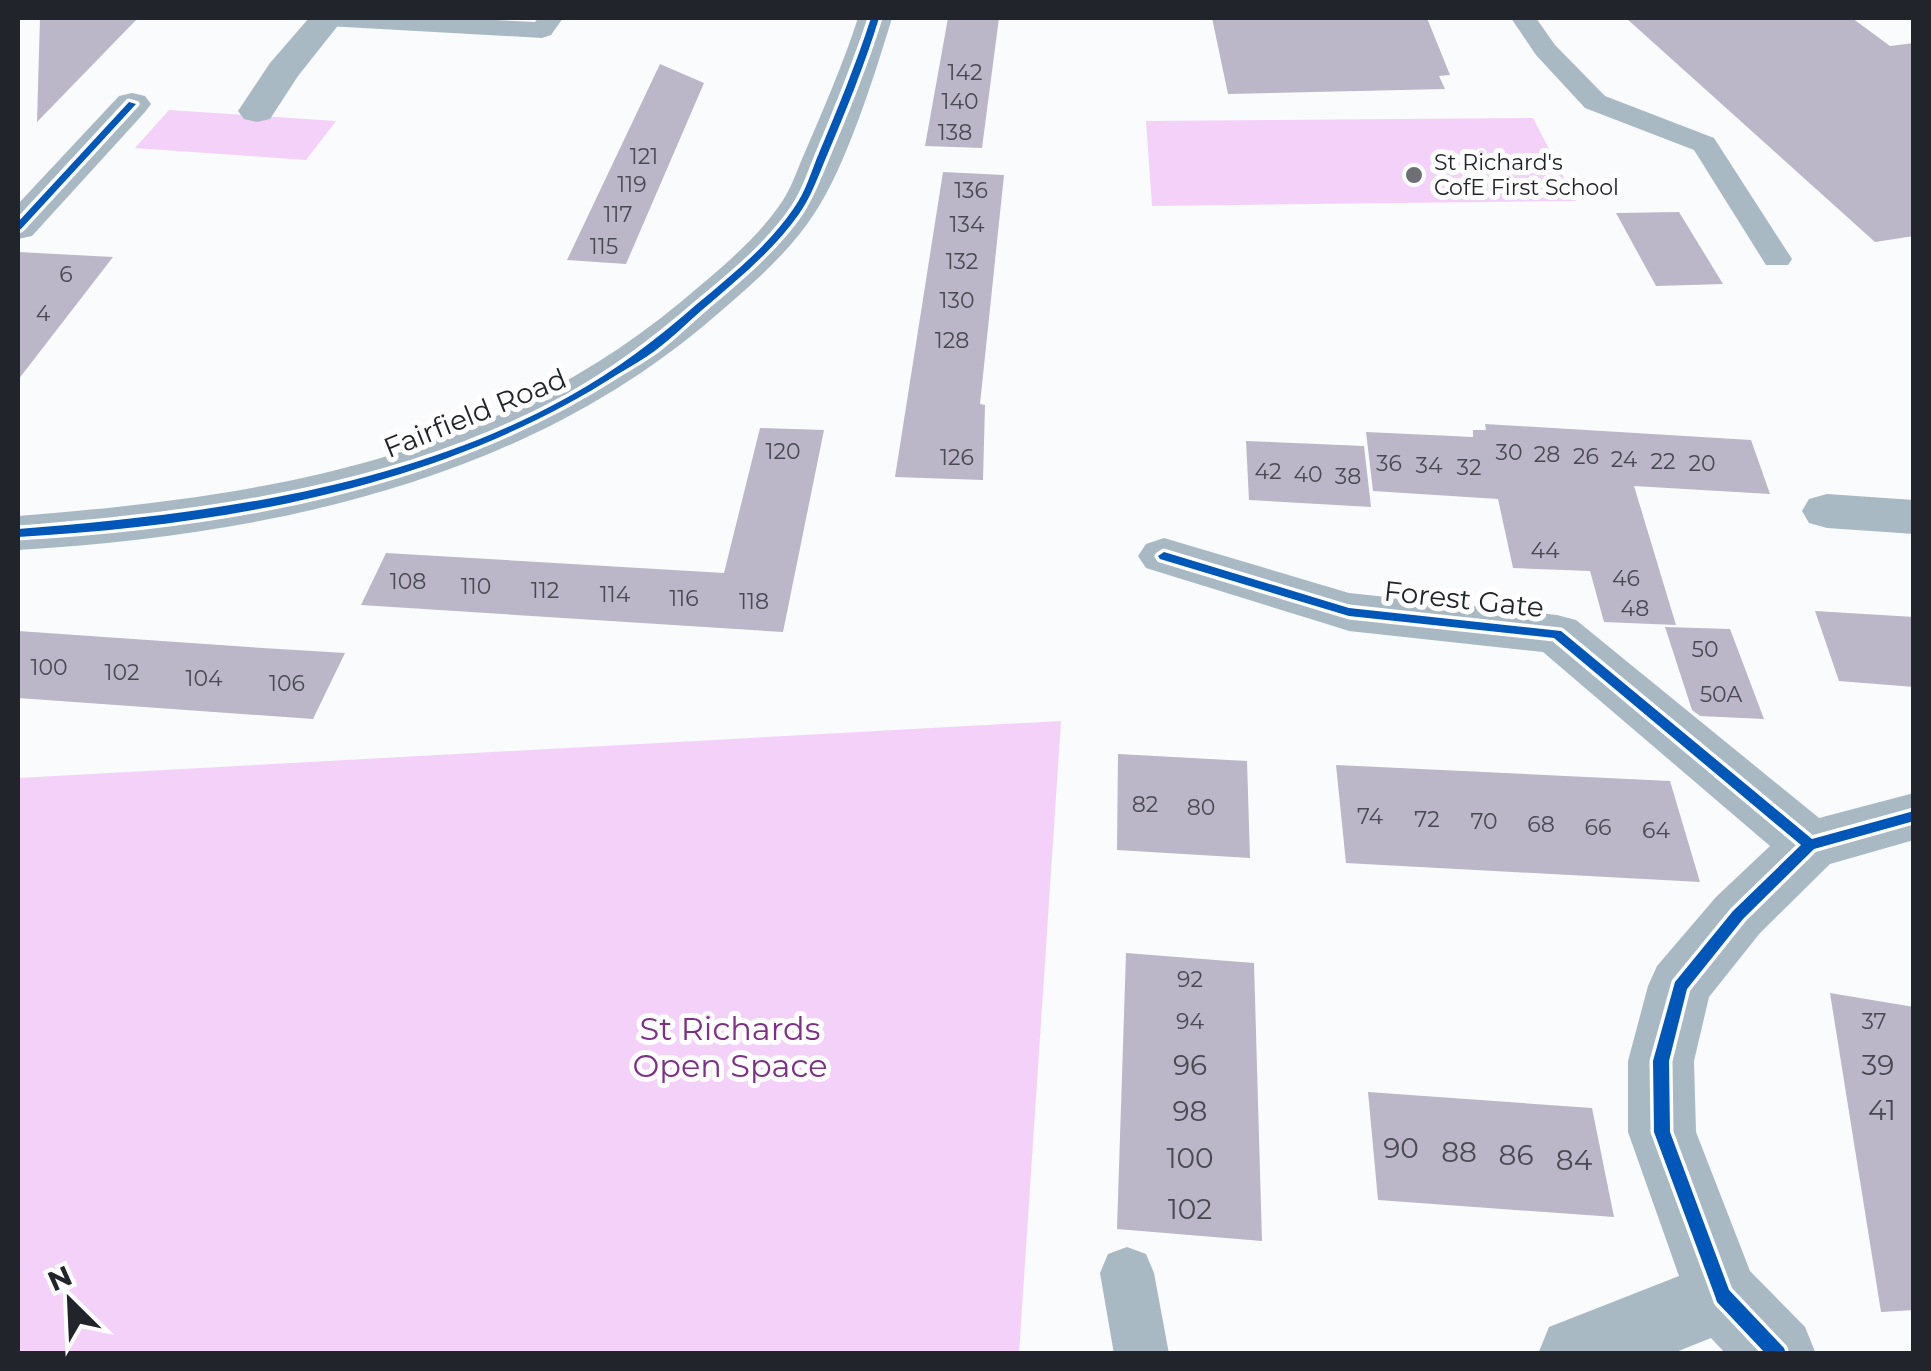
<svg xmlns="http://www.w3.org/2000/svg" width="1931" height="1371" viewBox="0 0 1931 1371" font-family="Montserrat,sans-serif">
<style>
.green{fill:#f3d1f9}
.building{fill:#bbb7c8}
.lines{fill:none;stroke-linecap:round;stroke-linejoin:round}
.service{fill:#a8b9c4;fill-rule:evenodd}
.minor{fill:#a8b9c4;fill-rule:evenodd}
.cycleway-casing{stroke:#fff;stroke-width:7}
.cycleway{fill:#0057b8;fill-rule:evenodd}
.poi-dot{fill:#6d6f74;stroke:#fff;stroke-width:4}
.labels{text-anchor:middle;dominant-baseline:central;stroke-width:10;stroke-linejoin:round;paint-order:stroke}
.number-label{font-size:22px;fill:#484952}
.far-poi-label{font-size:22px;fill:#21242a;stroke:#fff;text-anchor:start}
.street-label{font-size:28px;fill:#21242a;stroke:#fff}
.near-number-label{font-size:28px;fill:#484952}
.near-park-label{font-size:32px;fill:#7e3088;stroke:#fff}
</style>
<rect width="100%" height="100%" fill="#fafbfd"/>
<path class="green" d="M 169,110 L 336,121 L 306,160 L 135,148 Z
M 1533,118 L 1576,201 L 1152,206 L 1146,121 Z
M 1061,721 L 1019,1353 L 18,1353 L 18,778 Z"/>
<path class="building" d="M 40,18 L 138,18 L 37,122 Z
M 948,18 L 999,18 L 982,148 L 925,146 Z
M 1212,18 L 1427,18 L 1450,75 L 1439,76 L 1445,89 L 1228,94 Z
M 1626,18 L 1852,18 L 1890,46 L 1914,43 L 1914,236 L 1875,242 Z
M 660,64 L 704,83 L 626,264 L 567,260 Z
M 943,172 L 1004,175 L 980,404 L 985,405 L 983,480 L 895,477 Z
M 1679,212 L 1723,284 L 1656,286 L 1616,213 Z
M 18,252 L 113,257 L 18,380 Z
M 1485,424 L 1751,440 L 1770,494 L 1634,486 L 1676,625 L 1604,622 L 1590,571 L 1513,568 L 1498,499 L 1373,491 L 1366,432 L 1473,437 L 1473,430 L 1486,430 Z
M 760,428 L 824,430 L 783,632 L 361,605 L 386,553 L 724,573 Z
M 1246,441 L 1364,446 L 1371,507 L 1249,500 Z
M 1815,611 L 1914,617 L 1914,687 L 1839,681 Z
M 1665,627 L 1730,629 L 1764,719 L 1700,716 L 1692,710 Z
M 18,631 L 263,648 L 345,653 L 313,719 L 18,698 Z
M 1118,754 L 1247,761 L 1250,858 L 1117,850 Z
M 1336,765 L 1670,781 L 1700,882 L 1346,863 Z
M 1126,953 L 1254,963 L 1262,1241 L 1117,1229 Z
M 1830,993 L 1914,1007 L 1914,1310 L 1881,1312 Z
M 1368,1092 L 1592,1108 L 1614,1217 L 1378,1200 Z"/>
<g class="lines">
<path class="service" d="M 314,18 L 453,18 L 535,22 L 538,18 L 563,18 L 551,35 L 542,38 L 327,26 Z
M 1511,18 L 1536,18 L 1555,45 L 1605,96 L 1714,138 L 1792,259 L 1788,265 L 1766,265 L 1694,150 L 1585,108 L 1536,55 Z
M 1127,1247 L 1146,1254 L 1154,1273 L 1169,1354 L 1114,1354 L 1100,1273 L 1108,1254 Z"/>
<path class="minor" d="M 309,18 L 344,18 L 298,76 L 270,119 L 257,122 L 244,119 L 238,111 L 270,63 Z
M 858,18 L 892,18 C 875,74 846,167 814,214 C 788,254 750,286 714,317 C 522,483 265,535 18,550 L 18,516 C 260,497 490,461 682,301 C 716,272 753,243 779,206 C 791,190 797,170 805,152 C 824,108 843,64 858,18 Z
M 132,93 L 145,96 L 151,104 L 145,112 L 32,236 L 18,239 L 18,204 L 119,96 Z
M 1827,494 L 1914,500 L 1914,534 L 1827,528 L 1809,523 L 1802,511 L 1809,499 Z
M 1164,538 L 1349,593 L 1557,615 L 1576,620 L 1819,818 L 1914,793 L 1914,840 L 1830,864 L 1760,933 L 1709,997 L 1694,1061 L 1696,1132 L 1750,1271 L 1805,1327 L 1816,1354 L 1726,1354 L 1711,1338 L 1671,1354 L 1538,1354 L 1549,1327 L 1679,1276 L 1628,1132 L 1628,1061 L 1648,986 L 1657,966 L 1716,897 L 1770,846 L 1543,652 L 1349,631 L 1330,625 L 1146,568 L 1138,556 L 1146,544 Z"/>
<g class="cycleway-casing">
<path id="cycleway" d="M 871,18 L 879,18 C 865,64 847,108 828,153 C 819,174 812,195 799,214 C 773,251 736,281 702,310 C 687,323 672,338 656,350 C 644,359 631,366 618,374 C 441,488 225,525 18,537 L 18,529 C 206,514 400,490 568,397 C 615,371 657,339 697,304 C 732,275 769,245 794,208 C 806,191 811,172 819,153 C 838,108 856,64 871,18 Z
M 129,102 L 136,104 L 21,229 L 18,230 L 18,222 Z
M 1164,552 L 1349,608 L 1561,631 L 1812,839 L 1914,811 L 1914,821 L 1814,849 L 1743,919 L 1687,989 L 1669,1061 L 1670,1132 L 1729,1290 L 1784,1348 L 1786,1354 L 1766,1354 L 1717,1302 L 1715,1296 L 1654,1132 L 1653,1061 L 1675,982 L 1733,911 L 1801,845 L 1554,638 L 1349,616 L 1160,559 L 1158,556 Z"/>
</g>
<use href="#cycleway" class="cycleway"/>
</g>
<circle class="poi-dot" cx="1414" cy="175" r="10"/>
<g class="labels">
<g class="number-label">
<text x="965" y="72">142</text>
<text x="960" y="101">140</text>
<text x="955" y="132">138</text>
<text x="644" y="156">121</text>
<text x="632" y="184">119</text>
<text x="971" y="190">136</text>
<text x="618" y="214">117</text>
<text x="967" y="224">134</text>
<text x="604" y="246">115</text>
<text x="962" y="261">132</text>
<text x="66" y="274">6</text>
<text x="957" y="300">130</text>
<text x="43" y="313">4</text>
<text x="952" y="340">128</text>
<text x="783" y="451">120</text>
<text x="1509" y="452">30</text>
<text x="1547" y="454">28</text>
<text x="1586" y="456">26</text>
<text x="957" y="457">126</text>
<text x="1624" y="459">24</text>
<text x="1663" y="461">22</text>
<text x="1389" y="463">36</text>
<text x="1702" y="463">20</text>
<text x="1429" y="465">34</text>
<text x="1469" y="467">32</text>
<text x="1268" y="471">42</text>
<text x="1308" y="474">40</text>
<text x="1348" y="476">38</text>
<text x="1545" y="550">44</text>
<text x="1626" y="578">46</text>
<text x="408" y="581">108</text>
<text x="476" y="586">110</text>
<text x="545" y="590">112</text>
<text x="615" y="594">114</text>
<text x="684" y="598">116</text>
<text x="754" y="601">118</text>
<text x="1635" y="608">48</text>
<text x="1705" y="649">50</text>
<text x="49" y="667">100</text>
<text x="122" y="672">102</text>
<text x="204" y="678">104</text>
<text x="287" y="683">106</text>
<text x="1721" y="694">50A</text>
<text x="1145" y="804">82</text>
<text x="1201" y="807">80</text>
<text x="1370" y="816">74</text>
<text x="1427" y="819">72</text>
<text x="1484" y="821">70</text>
<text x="1541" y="824">68</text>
<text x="1598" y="827">66</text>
<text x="1656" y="830">64</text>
<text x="1190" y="979">92</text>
<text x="1190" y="1021">94</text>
<text x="1874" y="1021">37</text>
</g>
<g class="far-poi-label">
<text x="1434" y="162">St Richard's<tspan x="1434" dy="25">CofE First School</tspan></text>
</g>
<g class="street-label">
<text transform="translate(475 413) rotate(-22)">Fairfield Road</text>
<text transform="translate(1464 599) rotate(6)">Forest Gate</text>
</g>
<g class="near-number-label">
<text x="1190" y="1065">96</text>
<text x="1878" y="1065">39</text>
<text x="1882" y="1110">41</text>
<text x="1190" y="1111">98</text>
<text x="1401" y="1148">90</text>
<text x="1459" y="1152">88</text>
<text x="1516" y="1155">86</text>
<text x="1190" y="1158">100</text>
<text x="1574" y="1160">84</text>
<text x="1190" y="1209">102</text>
</g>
<g class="near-park-label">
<text x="730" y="1028">St Richards<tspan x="730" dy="37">Open Space</tspan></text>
</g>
</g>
<rect width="1931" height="1371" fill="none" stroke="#21242a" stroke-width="40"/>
<g transform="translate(70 1301) rotate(336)" stroke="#ffffff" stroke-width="8" paint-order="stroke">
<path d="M0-8L18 38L0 25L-18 38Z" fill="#21242a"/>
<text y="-15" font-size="28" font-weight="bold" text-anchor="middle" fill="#21242a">N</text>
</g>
</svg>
